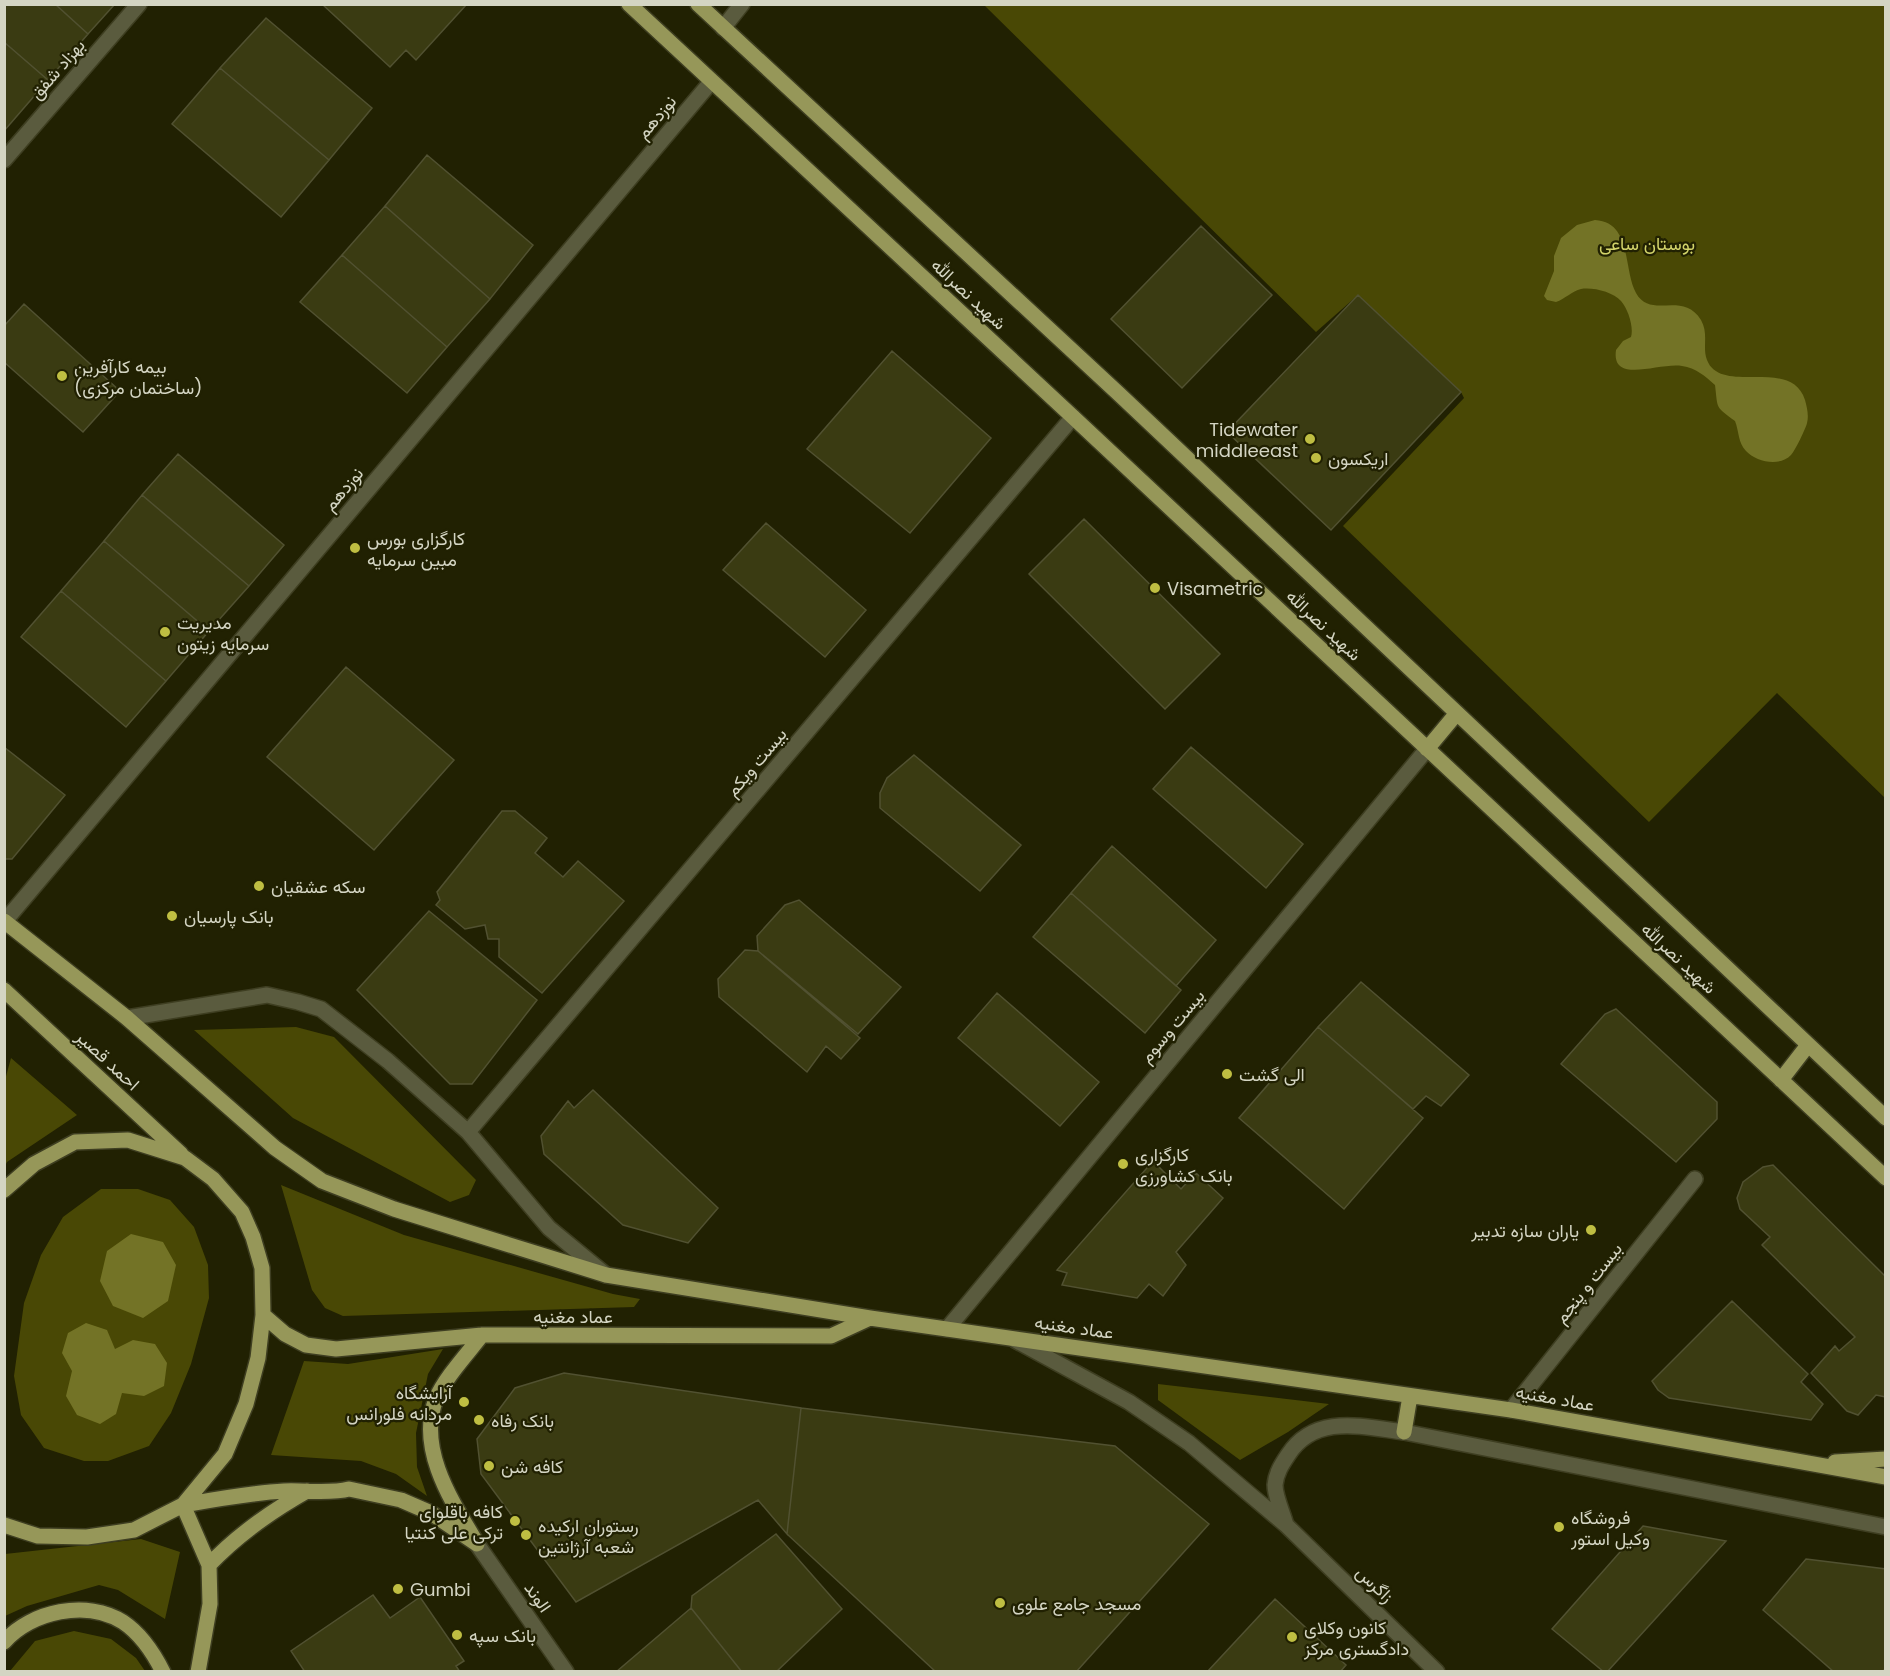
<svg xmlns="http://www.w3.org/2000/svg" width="1890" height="1676" viewBox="0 0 1890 1676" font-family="Poppins,Vazirmatn,sans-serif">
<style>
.green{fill:#494805}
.water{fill:#737326}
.building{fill:#3a3b12;stroke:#515131;stroke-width:1.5}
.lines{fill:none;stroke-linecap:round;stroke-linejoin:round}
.minor-casing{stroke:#3e3e21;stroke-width:18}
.major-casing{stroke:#3e3e21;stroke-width:18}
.minor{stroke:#5a5b3e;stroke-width:15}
.major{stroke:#969759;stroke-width:15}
.poi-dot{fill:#bfbe42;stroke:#212102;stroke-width:2}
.labels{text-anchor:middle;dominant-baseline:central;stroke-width:4.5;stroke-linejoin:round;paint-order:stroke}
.street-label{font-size:18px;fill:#d4d5c3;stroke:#212102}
.park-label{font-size:18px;fill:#d2d36a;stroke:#212102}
.poi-label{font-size:18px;fill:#d4d5c3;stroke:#212102;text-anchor:start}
</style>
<rect width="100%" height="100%" fill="#212102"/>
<path class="green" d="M 984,5 L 1885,5 L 1885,798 L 1777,693 L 1649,822 L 1343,526 L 1464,398 L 1461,392 L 1358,295 L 1316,332 Z
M 296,1027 L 334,1037 L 476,1180 L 469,1195 L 450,1202 L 293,1118 L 194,1030 Z
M 11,1058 L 77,1115 L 7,1162 L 5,1166 L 5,1080 Z
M 281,1185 L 404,1235 L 613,1294 L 640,1299 L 634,1307 L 343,1316 L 325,1308 L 312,1290 Z
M 101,1189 L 138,1189 L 170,1200 L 194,1227 L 208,1265 L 209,1298 L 191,1364 L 171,1413 L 149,1446 L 108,1461 L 84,1461 L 44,1448 L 21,1415 L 14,1376 L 24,1303 L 41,1255 L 63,1217 Z
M 443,1349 L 428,1374 L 416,1433 L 417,1467 L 427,1496 L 396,1474 L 361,1461 L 271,1455 L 304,1361 L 348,1364 Z
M 1158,1384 L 1329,1404 L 1288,1432 L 1240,1460 L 1158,1400 Z
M 141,1539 L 180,1552 L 165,1619 L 118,1590 L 99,1585 L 27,1606 L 5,1616 L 5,1554 Z
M 74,1631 L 111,1639 L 136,1658 L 145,1671 L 10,1671 L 35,1641 Z"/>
<path class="water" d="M 1595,220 C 1632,222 1623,269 1636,293 C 1651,320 1682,290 1701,320 C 1709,334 1702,347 1707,360 C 1721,396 1791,356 1805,400 C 1807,407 1809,416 1807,423 C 1806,428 1795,451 1791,455 C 1780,467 1756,462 1746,451 C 1738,443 1739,431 1735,421 C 1715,406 1718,410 1715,385 C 1705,376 1696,368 1682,366 C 1660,362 1611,385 1616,350 L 1623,341 L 1631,337 C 1634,327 1628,309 1621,301 C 1613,292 1593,287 1581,289 C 1572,291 1565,299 1556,302 L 1547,300 L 1544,296 L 1554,271 L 1554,256 L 1561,238 L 1577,225 Z
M 131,1234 L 163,1242 L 176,1265 L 168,1301 L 143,1318 L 113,1306 L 100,1281 L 107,1251 Z
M 86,1323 L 107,1330 L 115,1349 L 133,1340 L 155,1344 L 167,1363 L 164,1386 L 144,1396 L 122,1393 L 116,1414 L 100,1424 L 77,1415 L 66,1396 L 72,1371 L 62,1353 L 68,1333 Z"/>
<path class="building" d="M 4,4 L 55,4 L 88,34 L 48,80 L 4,42 Z
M 55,4 L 115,4 L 88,34 Z
M 322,4 L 467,4 L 416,60 L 406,50 L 390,67 Z
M 266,18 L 372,108 L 329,160 L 220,68 Z
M 4,42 L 48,80 L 4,131 Z
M 220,68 L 329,160 L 281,217 L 172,124 Z
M 427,155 L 533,245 L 490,299 L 385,206 Z
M 385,206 L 490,299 L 447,347 L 342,255 Z
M 1201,226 L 1272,295 L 1182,388 L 1111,319 Z
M 342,255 L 447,347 L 407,393 L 300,302 Z
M 1358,295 L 1461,392 L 1331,530 L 1227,432 Z
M 24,304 L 120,391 L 83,432 L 4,362 L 4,326 Z
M 892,351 L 991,438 L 910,533 L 807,449 Z
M 178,454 L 284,545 L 249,586 L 142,495 Z
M 142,495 L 249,586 L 209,631 L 104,541 Z
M 1084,519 L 1220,654 L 1165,709 L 1029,574 Z
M 766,523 L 866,610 L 825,657 L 723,570 Z
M 104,541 L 209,631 L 166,681 L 61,591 Z
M 61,591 L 166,681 L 126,727 L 21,637 Z
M 346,667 L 454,760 L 374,850 L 267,757 Z
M 4,747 L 65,795 L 12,859 L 4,859 Z
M 1191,747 L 1303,844 L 1266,888 L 1153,789 Z
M 914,755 L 1021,845 L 980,891 L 880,808 L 880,793 L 887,778 Z
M 502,811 L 515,811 L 547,838 L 535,853 L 563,877 L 578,861 L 624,901 L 542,993 L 499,957 L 499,939 L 488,939 L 485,925 L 465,929 L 436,905 L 440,900 L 437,892 Z
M 1112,846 L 1216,940 L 1176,986 L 1071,893 Z
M 1071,893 L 1181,990 L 1145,1033 L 1033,937 Z
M 799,900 L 901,987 L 858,1034 L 758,951 L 757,936 L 785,905 Z
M 429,911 L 537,1000 L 472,1084 L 450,1084 L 357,990 Z
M 745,950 L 758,951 L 860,1038 L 841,1059 L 826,1046 L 807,1072 L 719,997 L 718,979 Z
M 1361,982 L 1469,1075 L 1441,1106 L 1426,1096 L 1413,1109 L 1318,1027 Z
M 997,993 L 1099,1082 L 1060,1126 L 958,1038 Z
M 1616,1009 L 1717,1102 L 1717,1119 L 1676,1162 L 1561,1064 L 1605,1014 Z
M 1318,1027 L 1423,1118 L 1344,1209 L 1239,1118 Z
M 593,1090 L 718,1208 L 688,1243 L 623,1225 L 544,1154 L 541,1136 L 568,1101 L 574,1108 Z
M 1153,1161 L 1181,1189 L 1196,1173 L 1223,1198 L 1176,1252 L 1186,1265 L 1163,1296 L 1149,1284 L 1137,1298 L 1062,1285 L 1067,1273 L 1057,1270 Z
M 1773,1165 L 1886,1277 L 1886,1397 L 1876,1395 L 1858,1415 L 1847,1411 L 1811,1373 L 1835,1346 L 1839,1351 L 1855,1337 L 1762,1245 L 1770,1237 L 1740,1209 L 1737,1198 L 1743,1182 L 1763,1167 Z
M 1732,1301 L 1808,1374 L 1801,1382 L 1823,1404 L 1811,1420 L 1669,1398 L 1658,1390 L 1652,1381 Z
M 564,1373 L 801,1408 L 787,1534 L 758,1500 L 576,1602 L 481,1474 L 477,1439 L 515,1388 Z
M 801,1408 L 1115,1446 L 1209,1524 L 1076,1672 L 936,1672 L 787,1534 Z
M 1643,1526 L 1726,1541 L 1607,1672 L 1604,1672 L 1552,1629 Z
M 776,1534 L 842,1609 L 776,1672 L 742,1672 L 691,1608 L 692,1596 Z
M 1806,1559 L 1886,1569 L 1886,1668 L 1882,1672 L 1834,1672 L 1763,1610 Z
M 373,1595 L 390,1618 L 420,1597 L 464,1661 L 456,1666 L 460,1672 L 305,1672 L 291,1651 Z
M 1275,1599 L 1346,1665 L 1340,1672 L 1207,1672 Z
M 691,1608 L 742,1672 L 616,1672 Z"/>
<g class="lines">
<g class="minor-casing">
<path id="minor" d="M 723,28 L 742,4
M 4,160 L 139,4
M 5,921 L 711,82
M 127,1018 L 267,995 L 298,1002 L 321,1009 L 388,1061 L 468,1132 L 549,1228 L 606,1275
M 468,1132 L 1073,417
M 947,1329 L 1427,749
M 1015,1340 L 1129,1402 L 1189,1443 L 1286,1525 L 1437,1672
M 1511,1410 L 1695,1179
M 1286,1525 C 1283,1513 1275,1497 1275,1485 C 1276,1473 1282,1464 1288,1455 C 1315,1413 1363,1427 1404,1432 L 1886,1527
M 477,1544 L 566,1672"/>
</g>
<g class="major-casing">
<path id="major" d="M 629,4 L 1073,417 L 1886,1178
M 698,4 L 1119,394 L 1886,1118
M 1427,749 L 1457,713
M 4,921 L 127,1018 L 275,1148 L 322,1181 L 394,1209 L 606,1275 L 870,1318 L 1511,1410 L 1886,1477
M 4,990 L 181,1154
M 1781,1080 L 1808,1045
M 4,1190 L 34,1164 L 75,1142 L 128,1140 L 185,1158 L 213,1179 L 242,1212 L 253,1237 L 262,1268 L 263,1315 L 258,1358 L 246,1404 L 225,1454 L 183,1505 L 134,1530 L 87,1537 L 38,1536 L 4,1525
M 263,1315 L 285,1334 L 306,1345 L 336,1349 L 482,1335 L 831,1336 L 870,1318
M 1404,1432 L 1410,1396
M 1835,1462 L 1886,1459
M 183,1505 C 217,1499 250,1493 284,1491 C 305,1490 330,1494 349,1489 L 401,1500 L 431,1513 L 477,1544
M 183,1505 L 209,1565 L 210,1604 L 198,1672
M 475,1540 C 451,1500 417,1448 436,1399 C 444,1379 468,1353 482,1335
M 209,1565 C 238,1534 270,1512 307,1491
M 4,1642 C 31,1611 87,1599 123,1622 C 141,1634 153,1652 163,1672"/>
</g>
<use href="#minor" class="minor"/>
<use href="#major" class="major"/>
</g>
<g class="poi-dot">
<circle cx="62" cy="376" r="6"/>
<circle cx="1310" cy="439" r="6"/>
<circle cx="1316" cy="458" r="6"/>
<circle cx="355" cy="548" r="6"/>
<circle cx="1155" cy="588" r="6"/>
<circle cx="165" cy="632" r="6"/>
<circle cx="259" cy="886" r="6"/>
<circle cx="172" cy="916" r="6"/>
<circle cx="1227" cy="1074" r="6"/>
<circle cx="1123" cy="1164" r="6"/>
<circle cx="1591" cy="1230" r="6"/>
<circle cx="464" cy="1402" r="6"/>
<circle cx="479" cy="1420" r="6"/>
<circle cx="489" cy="1466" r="6"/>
<circle cx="515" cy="1521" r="6"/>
<circle cx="1559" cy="1527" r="6"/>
<circle cx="526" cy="1535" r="6"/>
<circle cx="398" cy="1589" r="6"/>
<circle cx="1000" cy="1603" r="6"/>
<circle cx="457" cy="1635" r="6"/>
<circle cx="1292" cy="1637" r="6"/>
</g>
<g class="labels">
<g class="street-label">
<text transform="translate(57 69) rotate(-49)">بهزاد شفق</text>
<text transform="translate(656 117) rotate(-50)">نوزدهم</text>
<text transform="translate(969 294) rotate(43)">شهید نصرالله</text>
<text transform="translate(343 489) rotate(-50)">نوزدهم</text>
<text transform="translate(1324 625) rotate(43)">شهید نصرالله</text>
<text transform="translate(756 762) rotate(-50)">بیست ویکم</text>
<text transform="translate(1679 958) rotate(43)">شهید نصرالله</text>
<text transform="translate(1172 1026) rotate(-50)">بیست وسوم</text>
<text transform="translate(108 1060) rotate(43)">احمد قصیر</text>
<text transform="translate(1588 1283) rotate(-52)">بیست و پنجم</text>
<text x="573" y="1316">عماد مغنیه</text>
<text transform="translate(1074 1327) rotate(8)">عماد مغنیه</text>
<text transform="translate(1555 1398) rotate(10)">عماد مغنیه</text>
<text transform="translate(1375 1584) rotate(44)">زاگرس</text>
<text transform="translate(538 1597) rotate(55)">الوند</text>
</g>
<g class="park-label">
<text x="1647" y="243">بوستان ساعی</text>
</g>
<g class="poi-label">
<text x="74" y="366">بیمه کارآفرین<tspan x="74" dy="21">(ساختمان مرکزی)</tspan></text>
<text x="1298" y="429" text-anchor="end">Tidewater<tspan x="1298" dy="21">middleeast</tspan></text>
<text x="1328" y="458">اریکسون</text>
<text x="367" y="538">کارگزاری بورس<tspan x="367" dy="21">مبین سرمایه</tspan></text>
<text x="1167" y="588">Visametric</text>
<text x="177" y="622">مدیریت<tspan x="177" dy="21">سرمایه زیتون</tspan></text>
<text x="271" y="886">سکه عشقیان</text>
<text x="184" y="916">بانک پارسیان</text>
<text x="1239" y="1074">الی گشت</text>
<text x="1135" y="1154">کارگزاری<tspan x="1135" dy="21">بانک کشاورزی</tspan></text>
<text x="1579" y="1230" text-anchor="end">یاران سازه تدبیر</text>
<text x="452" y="1392" text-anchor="end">آرایشگاه<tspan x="452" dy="21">مردانه فلورانس</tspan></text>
<text x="491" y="1420">بانک رفاه</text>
<text x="501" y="1466">کافه شن</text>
<text x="503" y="1511" text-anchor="end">کافه باقلوای<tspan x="503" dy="21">ترکی علی کنتیا</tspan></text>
<text x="1571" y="1517">فروشگاه<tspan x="1571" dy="21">وکیل استور</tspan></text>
<text x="538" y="1525">رستوران ارکیده<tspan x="538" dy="21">شعبه آرژانتین</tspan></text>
<text x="410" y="1589">Gumbi</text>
<text x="1012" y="1603">مسجد جامع علوی</text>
<text x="1304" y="1627">کانون وکلای<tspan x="1304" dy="21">دادگستری مرکز</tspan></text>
<text x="469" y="1635">بانک سپه</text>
</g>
</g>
<rect width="1890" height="1676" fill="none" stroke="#d4d5c3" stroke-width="12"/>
</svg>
